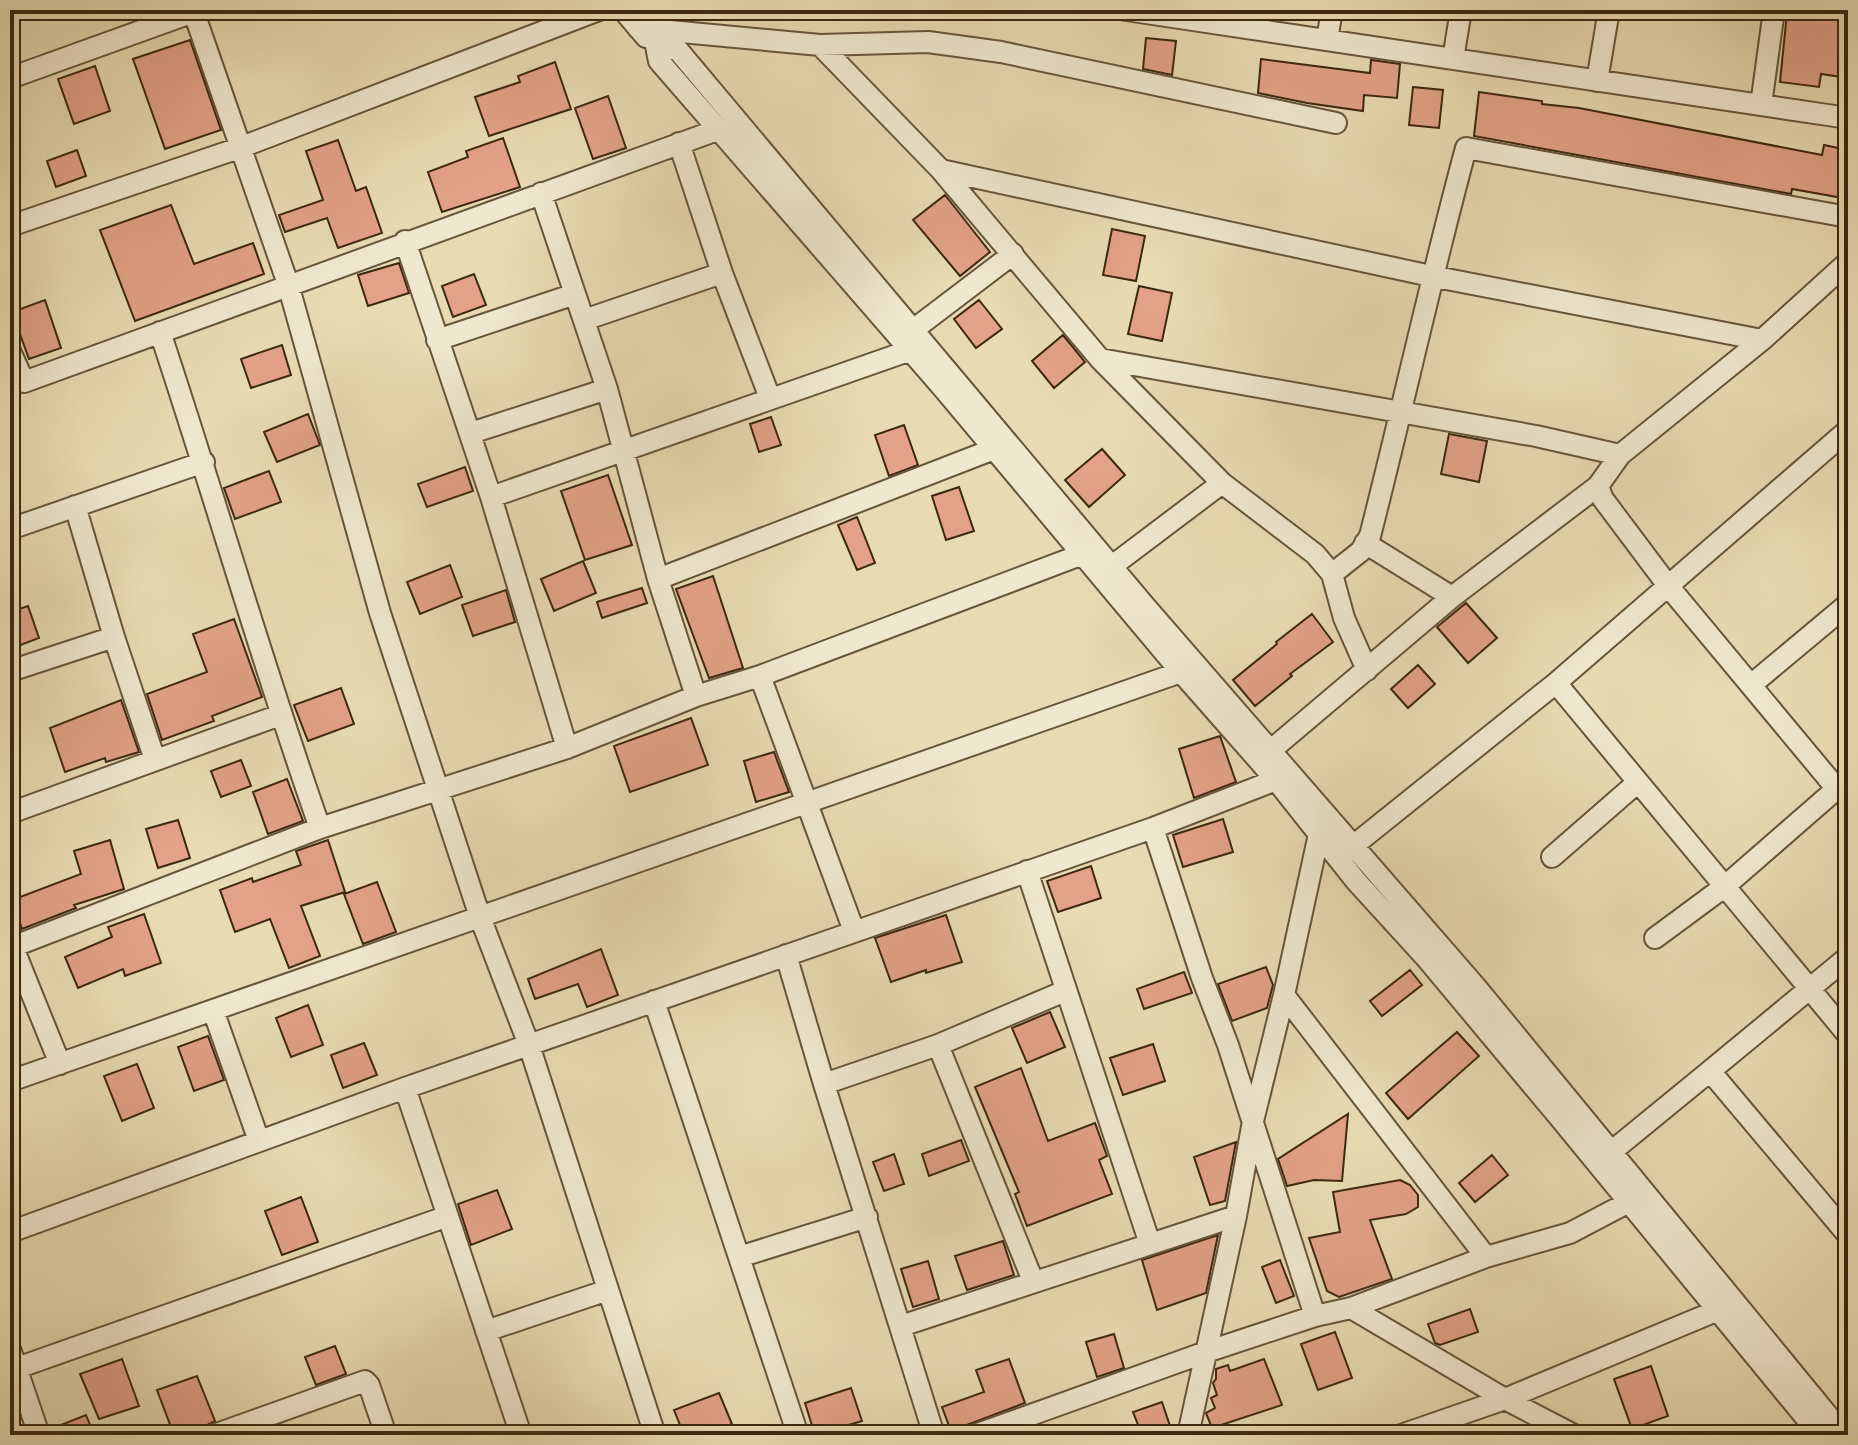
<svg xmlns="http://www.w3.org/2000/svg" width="1858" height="1445" viewBox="0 0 1858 1445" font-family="'Libre Bodoni',serif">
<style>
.building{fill:#e2a188;stroke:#3c2811;stroke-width:2}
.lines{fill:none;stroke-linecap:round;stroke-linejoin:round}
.street-casing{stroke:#67553a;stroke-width:24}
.street{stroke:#f0e8ce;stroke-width:20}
</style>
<rect width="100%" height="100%" fill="#e8dbb3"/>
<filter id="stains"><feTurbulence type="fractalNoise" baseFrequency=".0025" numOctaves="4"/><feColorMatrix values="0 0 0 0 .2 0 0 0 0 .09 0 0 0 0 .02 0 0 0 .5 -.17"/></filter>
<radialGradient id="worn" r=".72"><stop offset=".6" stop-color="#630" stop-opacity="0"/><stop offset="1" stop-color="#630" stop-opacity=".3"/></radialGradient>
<path class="building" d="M 1787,13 L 1848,21 L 1848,78 L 1821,74 L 1819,87 L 1780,82 Z
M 1146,38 L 1176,41 L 1172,75 L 1143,69 Z
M 190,40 L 221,130 L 165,149 L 133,59 Z
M 1261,59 L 1370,73 L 1371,60 L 1400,64 L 1397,98 L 1364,95 L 1363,111 L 1307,103 L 1258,93 Z
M 555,62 L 571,109 L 489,136 L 475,97 L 520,82 L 518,76 Z
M 95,66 L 110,111 L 74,124 L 58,79 Z
M 1413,87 L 1443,90 L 1439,128 L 1409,125 Z
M 1479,92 L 1542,101 L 1542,104 L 1579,108 L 1822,155 L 1824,145 L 1848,150 L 1848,172 L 1843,198 L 1792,189 L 1791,194 L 1474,136 Z
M 608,96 L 626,148 L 593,159 L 575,108 Z
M 503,138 L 520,187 L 442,212 L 428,172 L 468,157 L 466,151 Z
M 338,140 L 356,191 L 366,187 L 382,233 L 338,248 L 327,218 L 285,232 L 279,215 L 323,200 L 306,151 Z
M 77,150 L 86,176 L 56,187 L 47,161 Z
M 945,195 L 990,252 L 960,276 L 913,220 Z
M 171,205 L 194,264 L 253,243 L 264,274 L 135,321 L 100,230 Z
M 1112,229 L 1145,236 L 1136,281 L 1103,275 Z
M 399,263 L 409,293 L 368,306 L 358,275 Z
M 474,274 L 486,305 L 453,317 L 442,286 Z
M 1139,286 L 1172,293 L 1162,341 L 1128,334 Z
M 45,300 L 61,348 L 29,359 L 12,312 Z
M 979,300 L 1002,329 L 976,348 L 954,319 Z
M 1063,335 L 1085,362 L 1054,388 L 1032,361 Z
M 282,345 L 291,375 L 251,388 L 241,359 Z
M 308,414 L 320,445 L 277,462 L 264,432 Z
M 771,417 L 781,445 L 759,452 L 750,424 Z
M 904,425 L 918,465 L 889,476 L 875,435 Z
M 1449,434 L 1487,441 L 1479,482 L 1441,474 Z
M 1102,449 L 1125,475 L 1089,507 L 1065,480 Z
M 465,467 L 473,491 L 427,507 L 418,484 Z
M 269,471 L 281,502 L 235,519 L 224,488 Z
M 608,475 L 632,545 L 585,560 L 561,491 Z
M 959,487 L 974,531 L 946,540 L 932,496 Z
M 857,517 L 875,563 L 857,570 L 838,525 Z
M 583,561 L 596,593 L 554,611 L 541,579 Z
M 450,565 L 462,597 L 420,614 L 407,582 Z
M 713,576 L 743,668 L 709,678 L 676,589 Z
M 642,588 L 647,603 L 602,618 L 597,602 Z
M 506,590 L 515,622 L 473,636 L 462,605 Z
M 1466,603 L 1497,638 L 1468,663 L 1437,627 Z
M 28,606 L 39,638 L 10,649 L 10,612 Z
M 1312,614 L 1333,642 L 1290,674 L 1292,676 L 1255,706 L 1233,680 L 1277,644 L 1276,642 Z
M 234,619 L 262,697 L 212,716 L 214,721 L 162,740 L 147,694 L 207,672 L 193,634 Z
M 1418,665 L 1435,684 L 1408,708 L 1391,689 Z
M 341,688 L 354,724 L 308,741 L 294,705 Z
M 121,700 L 139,752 L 106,762 L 105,758 L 65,772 L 50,728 Z
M 691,718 L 708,765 L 630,792 L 614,746 Z
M 1220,736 L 1236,782 L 1194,798 L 1179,749 Z
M 774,752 L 789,792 L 756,802 L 744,761 Z
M 241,760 L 251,786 L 221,797 L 211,771 Z
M 287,779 L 303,821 L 268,834 L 253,792 Z
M 1223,819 L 1233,852 L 1183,867 L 1173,835 Z
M 178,820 L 190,858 L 158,868 L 146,829 Z
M 110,840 L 124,889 L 74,905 L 76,908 L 22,929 L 12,900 L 81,874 L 74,851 Z
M 328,840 L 345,892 L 301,906 L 320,956 L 289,968 L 270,919 L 235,932 L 220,890 L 252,878 L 253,882 L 301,865 L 296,851 Z
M 1091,866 L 1101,898 L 1058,912 L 1047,881 Z
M 377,882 L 396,932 L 363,944 L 344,894 Z
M 144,914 L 161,963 L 125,976 L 123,969 L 78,988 L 65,957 L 112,937 L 108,927 Z
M 946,915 L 962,962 L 926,973 L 926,970 L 891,982 L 875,938 Z
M 601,949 L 618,995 L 587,1007 L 578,984 L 535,999 L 528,979 Z
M 1266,967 L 1273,985 L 1267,1008 L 1232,1021 L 1218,984 Z
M 1410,970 L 1422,985 L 1382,1016 L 1370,1001 Z
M 1184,972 L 1192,993 L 1144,1009 L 1137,989 Z
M 308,1005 L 323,1045 L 291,1057 L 276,1018 Z
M 1050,1012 L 1065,1047 L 1027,1063 L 1012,1028 Z
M 1457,1032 L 1479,1056 L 1408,1119 L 1386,1093 Z
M 208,1036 L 224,1080 L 194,1091 L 178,1047 Z
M 364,1043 L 377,1075 L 343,1088 L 331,1055 Z
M 1153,1044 L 1165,1081 L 1123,1095 L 1110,1058 Z
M 137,1064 L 154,1108 L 122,1121 L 104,1076 Z
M 1021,1068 L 1048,1141 L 1095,1123 L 1107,1156 L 1099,1160 L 1112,1194 L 1027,1226 L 1015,1194 L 1019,1192 L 975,1087 Z
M 1348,1114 L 1342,1181 L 1314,1180 L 1287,1186 L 1278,1159 Z
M 961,1140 L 969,1161 L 929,1176 L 922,1154 Z
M 1236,1142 L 1225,1201 L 1210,1205 L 1194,1157 Z
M 894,1154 L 904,1184 L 884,1191 L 873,1162 Z
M 1492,1155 L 1508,1175 L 1475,1202 L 1459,1183 Z
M 1400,1180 L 1410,1185 L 1418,1195 L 1418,1207 L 1406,1214 L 1370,1220 L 1392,1279 L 1339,1297 L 1327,1291 L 1309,1238 L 1340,1232 L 1333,1192 Z
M 497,1190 L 512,1229 L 471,1245 L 458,1204 Z
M 301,1197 L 318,1242 L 282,1255 L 265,1211 Z
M 1218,1235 L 1206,1293 L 1157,1310 L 1142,1260 Z
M 1003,1241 L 1014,1275 L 967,1290 L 955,1256 Z
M 1280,1260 L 1294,1296 L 1276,1303 L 1262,1267 Z
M 928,1261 L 939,1299 L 913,1307 L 901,1269 Z
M 1470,1309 L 1478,1332 L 1440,1345 L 1435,1343 L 1428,1324 Z
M 1335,1332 L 1352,1378 L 1318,1390 L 1301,1344 Z
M 1114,1334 L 1124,1368 L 1097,1377 L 1086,1342 Z
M 335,1346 L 346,1374 L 316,1385 L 305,1357 Z
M 122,1359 L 139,1406 L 99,1419 L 80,1374 Z
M 1009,1359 L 1025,1403 L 951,1431 L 942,1407 L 984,1392 L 976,1370 Z
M 1264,1359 L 1282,1405 L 1212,1428 L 1206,1413 L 1215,1408 L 1211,1398 L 1217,1395 L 1213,1383 L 1216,1379 L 1216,1369 L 1228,1365 L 1230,1371 Z
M 1651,1366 L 1668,1416 L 1632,1429 L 1614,1379 Z
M 197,1376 L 215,1421 L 188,1435 L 174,1435 L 157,1390 Z
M 851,1388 L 862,1421 L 815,1435 L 805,1403 Z
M 719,1393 L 732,1424 L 704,1435 L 684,1435 L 674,1410 Z
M 1162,1402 L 1173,1435 L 1142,1435 L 1133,1412 Z
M 86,1415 L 94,1435 L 52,1435 L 51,1429 Z"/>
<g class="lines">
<g class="street-casing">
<path id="street" d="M 193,10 L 288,284 L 380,613 L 480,917 L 529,1045 L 655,1435
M 623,10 L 646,37
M 1126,10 L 1848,118
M 638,28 L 820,45 L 928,42 L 1001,52 L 1336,123
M 1327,40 L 1332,10
M 820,45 L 941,170 L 1100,359 L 1222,483 L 1315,554 L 1332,574 L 1344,618 L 1367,670
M 1453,59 L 1461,10
M 10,78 L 199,10
M 1597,81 L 1609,10
M 1761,105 L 1774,10
M 679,143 L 722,273 L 770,398
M 941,170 L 1431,276 L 1762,340
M 541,193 L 607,389 L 658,579
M 10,226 L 239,148 L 599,10
M 405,241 L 491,497 L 567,748
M 584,320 L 722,273
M 913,330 L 1013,254
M 160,332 C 215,497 262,664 320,828
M 437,340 L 575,294
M 10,351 L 24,382 L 720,129
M 1100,359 L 1536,436 L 1620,455
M 471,433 L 607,389
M 491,497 L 911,350
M 75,506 L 114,637 L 155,760
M 10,529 L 204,462
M 1365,543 L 1452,597
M 1112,566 L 1222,483
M 1332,574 L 1361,551 L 1370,536 C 1403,407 1431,277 1466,148 L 1848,217
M 10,671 L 114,637
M 760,676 L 1083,554
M 1556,683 L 1848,1035
M 1751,685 L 1848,604
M 696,696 L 658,579 L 994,449
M 1271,750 L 1452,597 L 1598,486
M 1837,789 L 1669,587 L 1603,499 L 1598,486 L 1620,455 L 1762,340 L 1848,262
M 10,813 L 280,715
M 1153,828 L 1202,978 L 1228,1045 L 1315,1316
M 1343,854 L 1556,683 L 1848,430
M 1552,857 L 1638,782
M 1027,871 L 1150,1244
M 1655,938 L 1724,887 L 1848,779
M 10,940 L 60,1064
M 12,947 L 320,828 L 567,748 L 696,696 L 760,676 L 854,931
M 786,955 L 824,1084 L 934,1435
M 654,1001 L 798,1435
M 213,1010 L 259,1141
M 938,1045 L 1033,1281
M 1710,1071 L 1848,957
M 10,1081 L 1181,672
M 824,1084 L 938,1045 L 1065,991
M 405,1088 L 521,1435
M 1611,1152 L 1710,1071 L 1848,1235
M 10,1232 L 405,1088 L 1153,828 L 1276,780
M 739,1257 L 867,1217
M 1486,1257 L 1570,1233 L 1629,1202
M 1351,1308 L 1505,1399 L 1574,1435
M 901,1326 L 1236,1216
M 486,1331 L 608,1290
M 10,1349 L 39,1435
M 17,1368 L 448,1216
M 214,1435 L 365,1381 L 369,1385 L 386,1435
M 975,1435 L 1206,1352 L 1315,1316 L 1351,1308 L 1486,1257 L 1284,995
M 1188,1435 L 1236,1216 L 1253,1121 L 1284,995 L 1319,834 L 1326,828
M 1401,1435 L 1505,1399 L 1716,1311
M 1820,1435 L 1559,1117 L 1428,960 L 1356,881 L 1276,780 L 1181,672 L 943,388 L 659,61 L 656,46 L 677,49 L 1144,605 L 1476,987 L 1844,1435"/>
</g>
<use href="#street" class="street"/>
</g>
<rect width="1858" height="1445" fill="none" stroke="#e8dbb3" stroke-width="40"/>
<rect x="12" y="12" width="1834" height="1421" fill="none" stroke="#3c2811" stroke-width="4"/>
<rect x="20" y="20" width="1818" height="1405" fill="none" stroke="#3c2811" stroke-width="2"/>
<rect width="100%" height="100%" filter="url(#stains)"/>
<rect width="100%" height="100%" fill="url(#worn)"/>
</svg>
